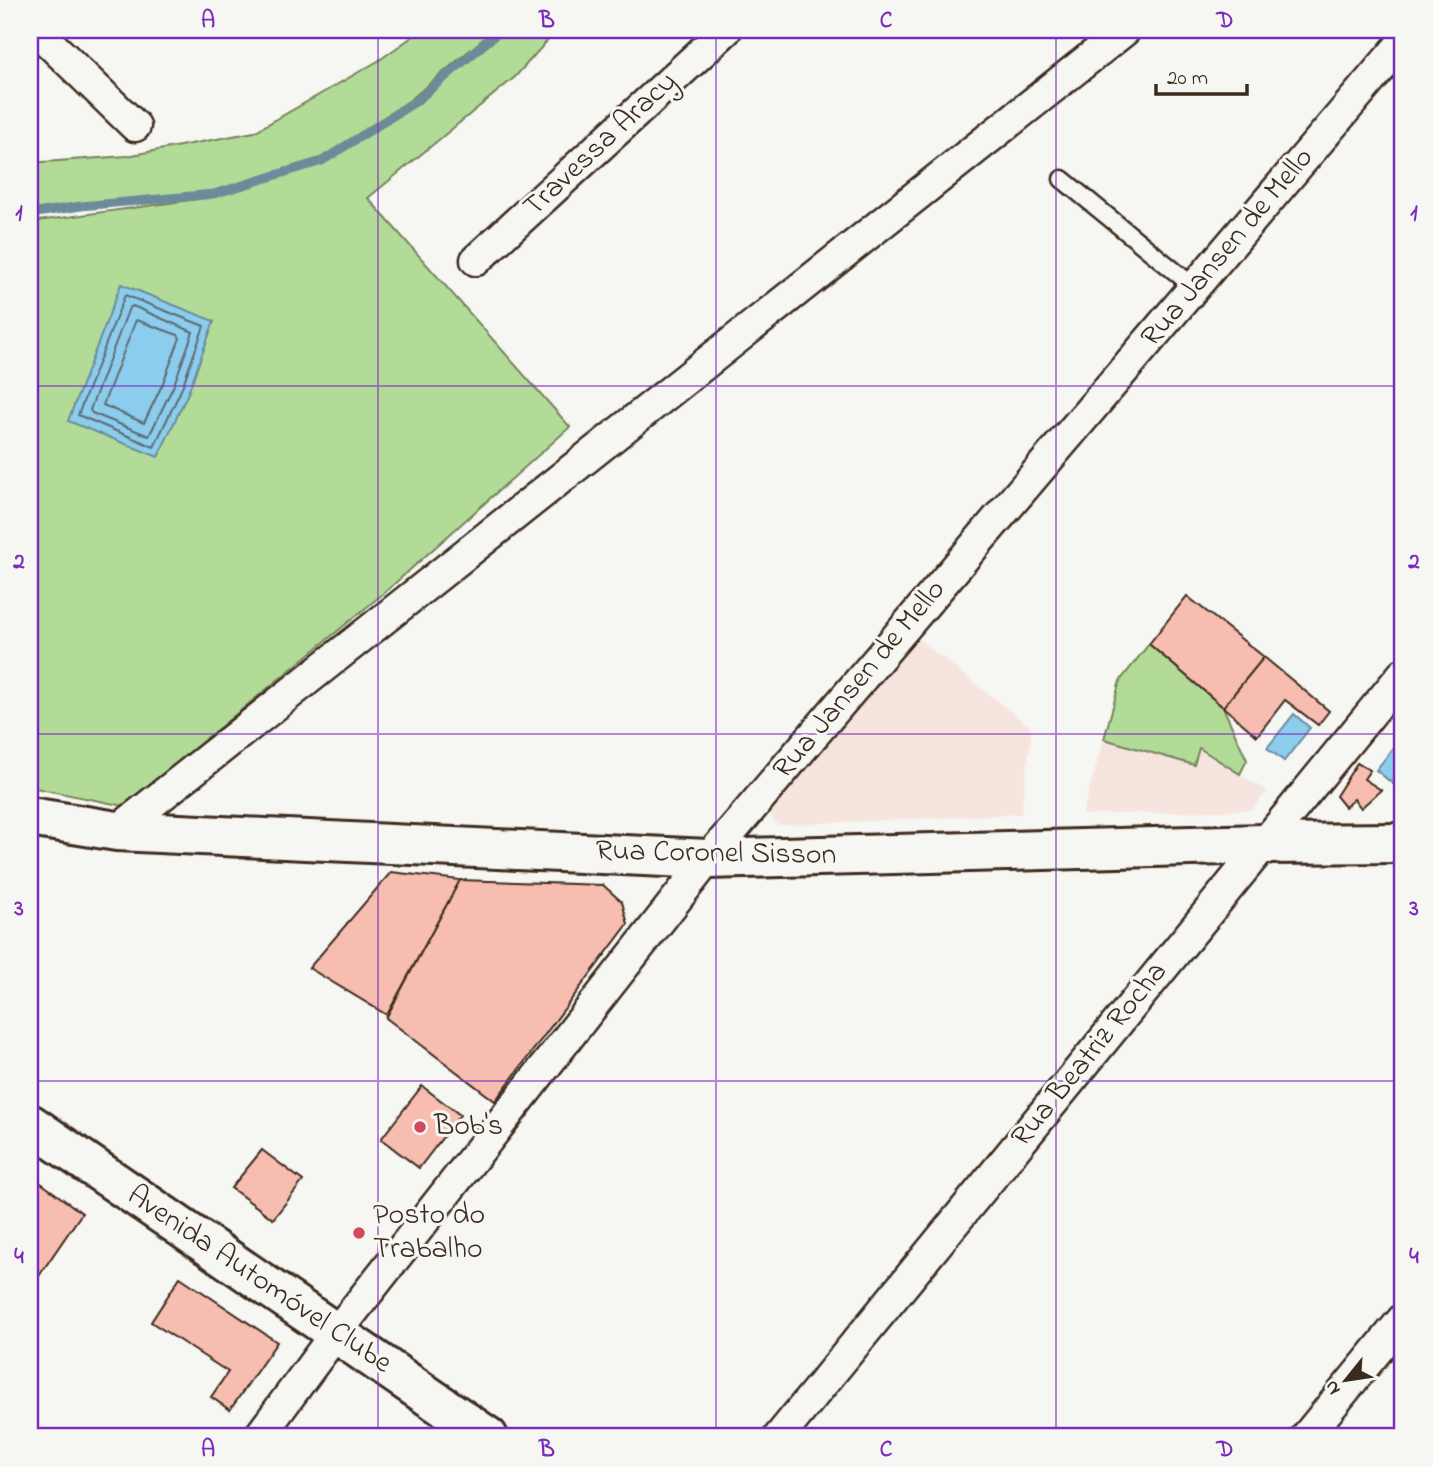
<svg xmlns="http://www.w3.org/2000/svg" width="1433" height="1467" viewBox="0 0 1433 1467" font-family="'Indie Flower',sans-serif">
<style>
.built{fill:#f6e5de}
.green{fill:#b2db98;stroke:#76825b;stroke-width:2}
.water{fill:#8ccced;stroke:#6c8b9a;stroke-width:2}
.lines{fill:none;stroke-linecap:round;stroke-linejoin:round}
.shore{stroke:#5b6b71;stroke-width:2}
.stream{stroke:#6c8b9a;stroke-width:9}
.building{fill:#f7bdb0;stroke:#3b2a1e;stroke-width:2}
.lane-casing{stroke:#3b2a1e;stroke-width:21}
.street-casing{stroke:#3b2a1e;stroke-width:35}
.secondary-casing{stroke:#3b2a1e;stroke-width:44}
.lane{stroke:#f6f6f2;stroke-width:16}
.street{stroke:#f6f6f2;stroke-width:30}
.secondary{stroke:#f6f6f2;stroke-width:38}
.grid{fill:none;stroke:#7b2cbf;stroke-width:2;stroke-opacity:0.55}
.poi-dot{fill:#d1495b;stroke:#f6f6f2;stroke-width:2.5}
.labels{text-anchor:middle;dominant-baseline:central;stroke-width:6;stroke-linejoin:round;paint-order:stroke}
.street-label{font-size:30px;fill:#3b2a1e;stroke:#f6f6f2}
.poi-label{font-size:30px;fill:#3b2a1e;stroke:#f6f6f2;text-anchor:start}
.neatline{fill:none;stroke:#7b2cbf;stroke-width:2.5}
.grid-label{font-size:23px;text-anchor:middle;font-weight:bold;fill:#7b2cbf}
</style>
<rect width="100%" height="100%" fill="#f6f6f2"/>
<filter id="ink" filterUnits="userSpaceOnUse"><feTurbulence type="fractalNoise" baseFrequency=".0143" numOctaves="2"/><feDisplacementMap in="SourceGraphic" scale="14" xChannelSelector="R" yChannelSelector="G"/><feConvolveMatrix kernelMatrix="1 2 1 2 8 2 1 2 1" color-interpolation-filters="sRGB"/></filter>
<g filter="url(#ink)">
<path class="built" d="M 917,638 L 1032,728 L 1021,814 L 779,825 L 774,822 L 770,814 L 771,804 Z
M 1104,739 L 1193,765 L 1199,748 L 1268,792 L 1250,810 L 1082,815 Z"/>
<path class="green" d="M 422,30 L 494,30 L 410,100 L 321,158 L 213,191 L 30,211 L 30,163 L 127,156 L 254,132 L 378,61 Z
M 506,30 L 557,30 L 515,77 L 368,198 L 570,427 L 384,593 L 124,806 L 30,787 L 30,222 L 213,197 L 322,161 L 417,105 Z
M 1149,644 L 1223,707 L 1247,760 L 1240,774 L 1199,748 L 1194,765 L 1104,739 L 1120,681 Z"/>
<path class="water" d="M 121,284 L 214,321 L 188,393 L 158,457 L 68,421 Z
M 1294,714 L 1310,728 L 1284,761 L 1267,748 Z
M 1403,736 L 1403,782 L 1398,788 L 1376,770 Z"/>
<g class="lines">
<path class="shore" d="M 125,295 L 204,326 L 181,390 L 154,447 L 78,415 Z
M 133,306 L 193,332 L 173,387 L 149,436 L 92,413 L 90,410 L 129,308 Z
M 136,320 L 178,335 L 180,338 L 163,383 L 144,423 L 103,405 Z"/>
<path class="stream" d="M 30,214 L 81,206 L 214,194 L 322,161 L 415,102 L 501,30"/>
</g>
<path class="building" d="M 1187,596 L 1264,657 L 1223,707 L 1149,644 Z
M 1264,657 L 1329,711 L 1318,725 L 1285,700 L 1257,736 L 1223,707 Z
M 1357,763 L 1370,770 L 1364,779 L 1381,790 L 1361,808 L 1354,799 L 1345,807 L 1336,796 Z
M 391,872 L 460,880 L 387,1015 L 309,968 Z
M 460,880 L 603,885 L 622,902 L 628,924 L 495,1101 L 386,1018 Z
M 422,1086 L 460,1115 L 419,1168 L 381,1139 Z
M 262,1150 L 303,1181 L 273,1219 L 231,1188 Z
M 30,1175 L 82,1213 L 30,1289 Z
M 180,1277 L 277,1342 L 230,1410 L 211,1397 L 228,1372 L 151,1322 Z"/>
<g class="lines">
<g class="lane-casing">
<path id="lane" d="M 1062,179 L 1194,287"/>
</g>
<g class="street-casing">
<path id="street" d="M 36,30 L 135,126
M 476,260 L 726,30
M 117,831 L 1125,30
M 259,1437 L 336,1333 L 708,859 L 1403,42
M 779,1437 L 1403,674
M 1306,1437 L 1403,1319"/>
</g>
<g class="secondary-casing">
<path id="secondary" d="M 30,817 L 117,831 L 708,859 L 1263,844 L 1403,843
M 30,1124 L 488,1437"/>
</g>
<use href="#lane" class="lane"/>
<use href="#street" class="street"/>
<use href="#secondary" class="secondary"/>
</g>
</g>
<path class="grid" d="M 378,30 L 378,1437M 716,30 L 716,1437M 1056,30 L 1056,1437M 30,386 L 1403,386M 30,734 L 1403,734M 30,1081 L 1403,1081"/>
<g class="poi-dot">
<circle cx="420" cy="1127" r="7"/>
<circle cx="359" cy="1233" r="7"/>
</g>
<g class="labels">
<g class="street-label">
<text transform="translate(601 145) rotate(-43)">Travessa Aracy</text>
<text transform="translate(1228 248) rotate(-50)">Rua Jansen de Mello</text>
<text transform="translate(860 680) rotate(-50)">Rua Jansen de Mello</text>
<text transform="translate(716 854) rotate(1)">Rua Coronel Sisson</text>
<text transform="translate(1090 1055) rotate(-51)">Rua Beatriz Rocha</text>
<text transform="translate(259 1280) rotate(34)">Avenida Automóvel Clube</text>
</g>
<g class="poi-label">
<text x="434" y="1127">Bob's</text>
<text x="373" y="1216">Posto do<tspan x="373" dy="34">Trabalho</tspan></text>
</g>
</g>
<rect width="1433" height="1467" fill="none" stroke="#f6f6f2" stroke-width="77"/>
<g transform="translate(1346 1380) rotate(240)" stroke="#f6f6f2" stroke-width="5" paint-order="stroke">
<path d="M0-5L12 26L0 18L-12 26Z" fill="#3b2a1e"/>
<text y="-10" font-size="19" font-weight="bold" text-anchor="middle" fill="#3b2a1e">N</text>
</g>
<path d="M1156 84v10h91v-10" fill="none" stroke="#3b2a1e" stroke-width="3.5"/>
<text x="1167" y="84" font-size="21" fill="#3b2a1e" stroke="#f6f6f2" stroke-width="5" paint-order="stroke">20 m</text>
<rect x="38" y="38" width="1356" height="1390" class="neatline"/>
<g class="grid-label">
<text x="208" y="27">A</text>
<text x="547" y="27">B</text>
<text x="886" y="27">C</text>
<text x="1225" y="27">D</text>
<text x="19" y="220">1</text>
<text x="1414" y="220">1</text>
<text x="19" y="568">2</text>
<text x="1414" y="568">2</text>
<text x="19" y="915">3</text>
<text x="1414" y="915">3</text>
<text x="19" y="1263">4</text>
<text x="1414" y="1263">4</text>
<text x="208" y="1456">A</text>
<text x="547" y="1456">B</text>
<text x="886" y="1456">C</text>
<text x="1225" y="1456">D</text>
</g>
</svg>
